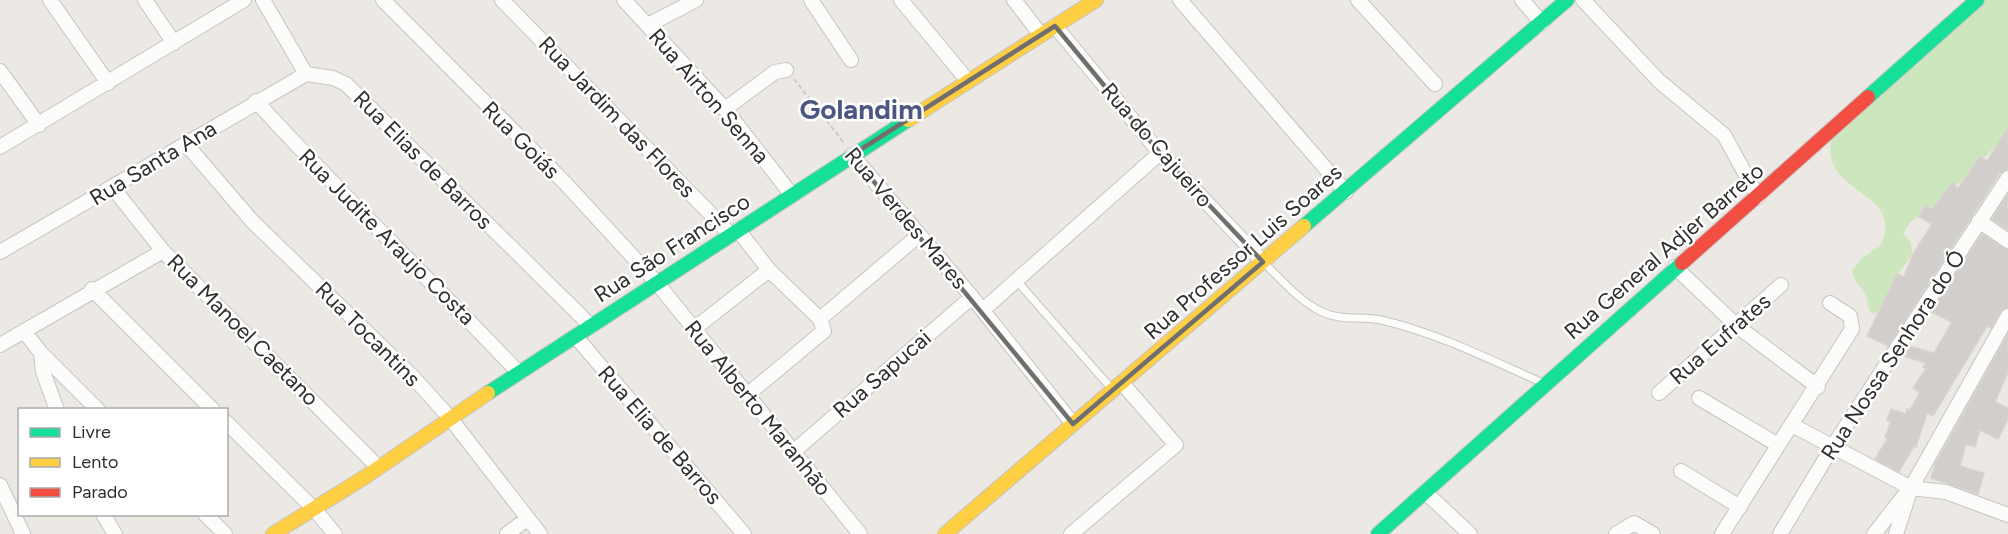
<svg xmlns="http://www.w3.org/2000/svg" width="2008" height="534" viewBox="0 0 2008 534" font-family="Figtree,sans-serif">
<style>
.green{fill:#cee6be}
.building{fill:#d1cecb;stroke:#d7d4d0;stroke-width:1.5}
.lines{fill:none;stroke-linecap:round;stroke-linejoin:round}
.lane-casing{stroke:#c5c4c5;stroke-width:9}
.street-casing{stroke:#c5c4c5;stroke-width:16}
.fast-casing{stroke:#c5c4c5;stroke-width:16}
.slow-casing{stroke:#c5c4c5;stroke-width:16}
.jam-casing{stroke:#c5c4c5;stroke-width:16}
.path{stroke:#c9c9c8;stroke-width:2;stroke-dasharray:4.5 3;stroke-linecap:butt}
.lane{stroke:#fcfcfb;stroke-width:7}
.street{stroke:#fcfcfb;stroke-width:14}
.fast{stroke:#16e098;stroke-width:14}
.slow{stroke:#ffcf43;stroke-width:14}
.jam{stroke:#f24e42;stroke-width:14}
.marked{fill:none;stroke:#706f6e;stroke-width:4.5;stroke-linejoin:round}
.labels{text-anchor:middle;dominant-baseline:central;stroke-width:5;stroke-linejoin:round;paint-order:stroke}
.street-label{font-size:22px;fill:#2e2e2e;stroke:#fff}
.district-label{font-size:28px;font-weight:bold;fill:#4d5680;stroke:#fff}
</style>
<rect width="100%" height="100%" fill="#ece8e4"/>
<path class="green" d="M 1975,0 L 2008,0 L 2008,134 L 1943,199 L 1910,222 L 1903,234 L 1911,242 L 1912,255 L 1896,277 L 1891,299 L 1885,309 L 1872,314 C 1866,307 1869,303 1866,296 C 1860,284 1855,285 1852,270 L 1862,258 L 1880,246 C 1908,188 1817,198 1832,136 Z"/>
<path class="building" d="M 2008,128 L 2008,169 L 2000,173 L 1888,346 L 1867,336 L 1897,274 L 1904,277 L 1913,254 L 1932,224 L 1919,217 L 1925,205 L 1932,209 L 1952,183 L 1958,188 L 1980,157 L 1987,161 Z
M 2008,194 L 2008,230 L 1992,219 Z
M 1982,234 L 2008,250 L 2008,307 L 2001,311 L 1991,328 L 1987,326 L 1933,416 L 1927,413 L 1916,447 L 1914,446 L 1899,472 L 1875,459 L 1888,438 L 1885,437 L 1891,421 L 1887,420 L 1891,409 L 1906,414 L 1907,409 L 1910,410 L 1920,392 L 1913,388 L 1926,369 L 1923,367 L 1926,363 L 1903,356 L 1909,346 L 1934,353 L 1952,322 L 1931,312 Z
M 2008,334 L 2008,372 L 1995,402 L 2008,408 L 2008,419 L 1998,439 L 1980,430 L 1975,447 L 1966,444 L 1960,466 L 1984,473 L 1978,494 L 1931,478 L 1935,464 Z"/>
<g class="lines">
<g class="lane-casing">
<path id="lane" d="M 1263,262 C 1281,279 1300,302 1322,312 C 1341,321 1361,316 1381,320 C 1435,332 1493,361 1543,383
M 1017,281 L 1111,388"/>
</g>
<g class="street-casing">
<path id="street" d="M 50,0 L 108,83
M 145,0 L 174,43
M 263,0 L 306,74 L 333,78 L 346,84 L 591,326
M 383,0 L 566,184 L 657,283 L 860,534
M 502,0 L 731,235
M 624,0 L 725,109 L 791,194
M 811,0 L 851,60
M 901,0 L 968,81
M 1014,0 L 1041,35
M 1180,0 L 1346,192
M 1358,0 L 1435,84
M 1522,0 L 1542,23
M 1583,0 L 1659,81 L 1724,135 L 1758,197
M 648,25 L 696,0
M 1055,26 L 1160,153 L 1263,262
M 0,71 L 39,125
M 256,101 C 341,195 432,281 519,373
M 725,109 L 775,72 L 786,70
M 186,144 L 252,221 L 413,377 L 450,418 L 540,534
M 0,147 L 244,0
M 852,155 L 972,297 L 1073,424
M 113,188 L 163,251 L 378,467
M 1979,221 L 2008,241
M 0,252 L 306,74
M 1675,267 L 1737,326 L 1818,387
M 92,289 L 213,410
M 983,310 L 1160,153
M 820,319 L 919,235
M 694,329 L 769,270 L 738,230
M 24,331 L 41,353 L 98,410
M 576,337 L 744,534
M 0,345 L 163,251
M 41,353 L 43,372 L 57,410
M 1659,393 L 1781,285
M 747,395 L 824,331 L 820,319 L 769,270
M 1699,398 L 1778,445
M 226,422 L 315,510 L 335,534
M 1792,425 L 1911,488
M 793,452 L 972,297
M 1681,471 L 1740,507
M 0,485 L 23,534
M 1911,488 L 1946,492 L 2008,515
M 1425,492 L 1470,534
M 103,514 L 115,534
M 205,514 L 225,534
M 507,534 L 527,519
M 1071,534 L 1176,445 L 1122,383
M 1616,534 L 1634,523 L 1653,534
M 1722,534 L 1852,329 L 1850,316 L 1830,303
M 1780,534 L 1833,446 L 2008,178
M 1874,534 L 1907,492
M 1896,534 L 1911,488 L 2008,316"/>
</g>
<g class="fast-casing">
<path id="fast" d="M 1868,97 L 1977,0
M 1304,226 L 1567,0
M 488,393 L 908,120
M 1378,534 L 1682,263"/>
</g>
<g class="slow-casing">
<path id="slow" d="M 908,120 L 1096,0
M 273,534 L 365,477 L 488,393
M 945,534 L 1304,226"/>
</g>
<g class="jam-casing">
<path id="jam" d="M 1682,263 L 1868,97"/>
</g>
<path class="path" d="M 794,79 L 844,143"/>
<use href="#lane" class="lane"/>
<use href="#street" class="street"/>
<use href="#fast" class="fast"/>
<use href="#slow" class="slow"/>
<use href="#jam" class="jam"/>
</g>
<path class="marked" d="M 1055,26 L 1160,153 L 1263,262 L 1073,424 L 852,155 Z"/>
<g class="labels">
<g class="street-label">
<text transform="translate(709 96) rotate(49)">Rua Airton Senna</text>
<text transform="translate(617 117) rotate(46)">Rua Jardim das Flores</text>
<text transform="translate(521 140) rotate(45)">Rua Goiás</text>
<text transform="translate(1157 145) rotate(49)">Rua do Cajueiro</text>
<text transform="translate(423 160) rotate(45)">Rua Elias de Barros</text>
<text transform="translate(153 163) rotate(-31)">Rua Santa Ana</text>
<text transform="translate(906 218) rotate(50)">Rua Verdes Mares</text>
<text transform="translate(387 237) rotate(45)">Rua Judite Araujo Costa</text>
<text transform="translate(672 248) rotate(-33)">Rua São Francisco</text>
<text transform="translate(1664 251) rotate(-41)">Rua General Adjer Barreto</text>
<text transform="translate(1243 252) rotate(-41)">Rua Professor Luis Soares</text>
<text transform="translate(243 330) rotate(45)">Rua Manoel Caetano</text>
<text transform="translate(368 334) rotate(45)">Rua Tocantins</text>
<text transform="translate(1720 339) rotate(-41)">Rua Eufrates</text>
<text transform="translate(1893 355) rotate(-57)">Rua Nossa Senhora do Ó</text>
<text transform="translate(882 374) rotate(-41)">Rua Sapucai</text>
<text transform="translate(758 408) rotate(51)">Rua Alberto Maranhão</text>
<text transform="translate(660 435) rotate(49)">Rua Elia de Barros</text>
</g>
<g class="district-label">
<text x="861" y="109">Golandim</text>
</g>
</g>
<rect x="18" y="408" width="210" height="108" fill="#ffffff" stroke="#ababab" stroke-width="1.5"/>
<rect x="30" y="428" width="30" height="9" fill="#16e098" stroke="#ababab" stroke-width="1.5"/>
<text x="72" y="438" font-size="18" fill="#2e2e2e">Livre</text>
<rect x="30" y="458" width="30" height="9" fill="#ffcf43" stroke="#ababab" stroke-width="1.5"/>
<text x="72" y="468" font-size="18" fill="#2e2e2e">Lento</text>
<rect x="30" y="488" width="30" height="9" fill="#f24e42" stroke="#ababab" stroke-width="1.5"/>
<text x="72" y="498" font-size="18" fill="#2e2e2e">Parado</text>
</svg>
